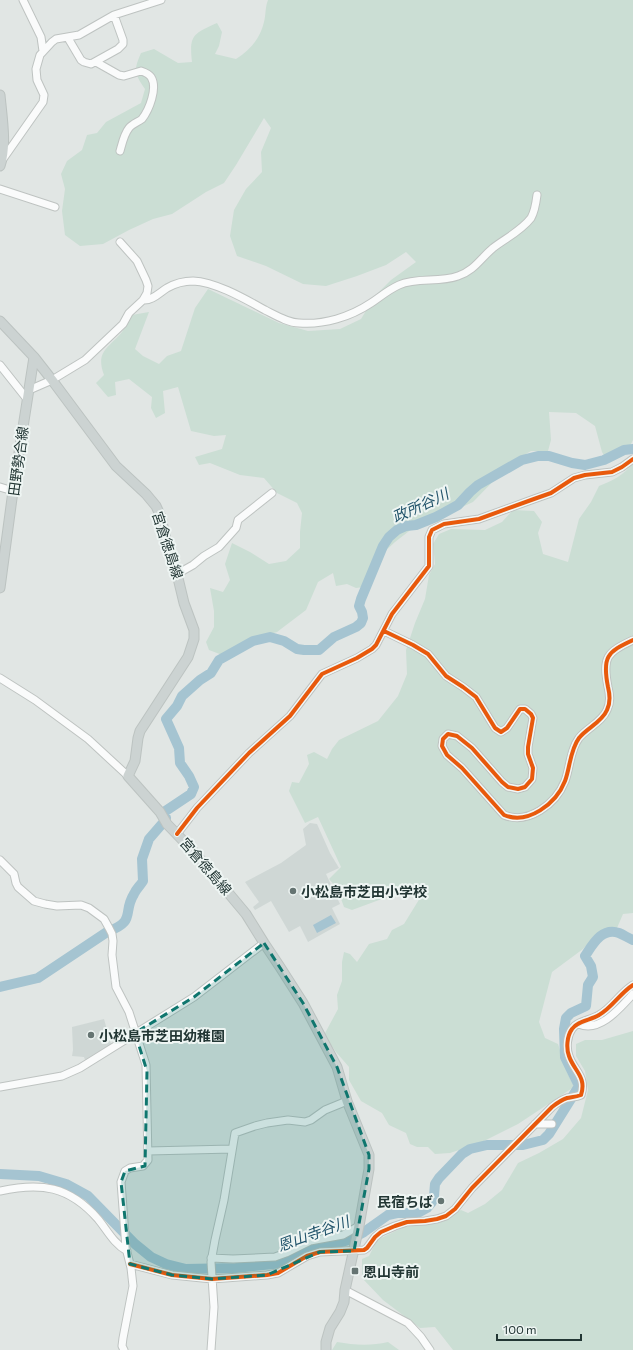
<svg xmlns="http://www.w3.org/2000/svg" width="633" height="1350" viewBox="0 0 633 1350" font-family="Commissioner,'Noto Sans JP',sans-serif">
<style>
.built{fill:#cfd7d5}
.green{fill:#cbded4}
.water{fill:#a5c4d1}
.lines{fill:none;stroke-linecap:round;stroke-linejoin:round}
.river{stroke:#a5c4d1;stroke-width:10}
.minor-casing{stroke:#bec3c1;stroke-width:9}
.major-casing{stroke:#bcc3c1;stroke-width:11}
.minor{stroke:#fafbfb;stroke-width:7}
.major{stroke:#ccd3d2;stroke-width:9}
.cycleway-casing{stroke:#eef5f3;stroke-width:6}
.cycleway{stroke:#e8590c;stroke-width:4}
.marked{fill:#0f766e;fill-opacity:0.2;stroke:#0f766e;stroke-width:3;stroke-dasharray:8 5;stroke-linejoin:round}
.poi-dot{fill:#657472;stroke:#eef5f3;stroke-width:1.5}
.labels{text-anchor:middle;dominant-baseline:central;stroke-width:4;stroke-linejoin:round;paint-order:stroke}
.street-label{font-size:14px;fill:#223634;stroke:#eef5f3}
.poi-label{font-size:14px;font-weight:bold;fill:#223634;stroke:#eef5f3;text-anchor:start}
.water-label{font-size:15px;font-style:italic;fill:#22546b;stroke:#eef5f3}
</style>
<rect width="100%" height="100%" fill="#e1e6e4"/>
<path class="built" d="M 310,823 L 317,824 L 330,853 L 339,868 L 326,874 L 340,904 L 332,908 L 340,924 L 308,942 L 300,926 L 289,932 L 271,901 L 255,910 L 253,907 L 259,902 L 245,882 L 281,863 L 306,845 L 303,829 Z
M 104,1019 L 111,1044 L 85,1060 L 84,1057 L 72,1056 L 73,1050 L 72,1027 Z"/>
<path class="green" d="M 268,0 L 633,0 L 633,440 L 626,454 L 609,463 L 602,452 L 595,426 L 576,413 L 549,412 L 551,440 L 548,451 L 531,451 L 512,462 L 473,502 L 449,513 L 431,514 L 395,542 L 381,555 L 371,586 L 356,588 L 347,584 L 336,586 L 333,573 L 318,582 L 306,610 L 277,632 L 252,640 L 225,656 L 209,650 L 206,642 L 214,627 L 214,611 L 210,588 L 223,592 L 230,580 L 225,564 L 232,543 L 250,552 L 269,564 L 286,561 L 300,548 L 300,532 L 302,513 L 297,503 L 277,493 L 264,478 L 240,475 L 210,463 L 199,465 L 195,457 L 222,449 L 226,435 L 214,436 L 191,431 L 178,387 L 163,391 L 165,413 L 156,418 L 151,408 L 152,397 L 129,379 L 115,382 L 116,395 L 108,397 L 96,383 L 104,375 C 95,351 109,348 122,332 C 126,327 129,320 132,315 L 149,312 L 135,349 L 143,356 L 159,364 L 167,356 L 181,351 L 195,308 L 208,289 L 279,323 L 308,331 L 340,329 L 361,319 L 375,296 L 391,280 L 416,262 L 406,252 L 386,265 L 357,276 L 326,286 L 303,284 L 266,266 L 237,256 L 230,236 L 234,210 L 246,189 L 262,172 L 261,152 L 271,128 L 264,118 L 236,165 L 224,183 L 206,192 L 172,214 L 153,219 L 129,230 L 103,244 L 80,246 L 65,235 L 62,211 L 65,189 L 61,174 L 67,161 L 82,150 L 87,135 L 97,133 L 106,122 L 141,103 L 145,89 C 135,74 133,71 141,53 L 154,49 L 178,63 L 192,62 C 189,35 193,34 217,23 L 222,32 L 219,46 L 215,54 L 236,59 C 250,50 260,39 264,22 C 266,15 265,7 268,0 Z
M 633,463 L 633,913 L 623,914 L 617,928 L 599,932 L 583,949 L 552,972 L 539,1022 L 545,1038 L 558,1044 L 567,1072 L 574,1087 L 518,1124 L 480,1143 L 450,1153 L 435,1154 L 428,1147 L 417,1147 L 410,1144 L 406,1133 L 389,1125 L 382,1113 L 361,1101 L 349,1080 L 349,1067 L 336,1052 L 324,1035 L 338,1009 L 337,995 L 342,981 L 342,962 L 344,952 L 350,954 L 357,962 L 369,944 L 387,939 L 392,930 L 404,924 L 420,898 L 398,893 L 352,910 L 344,907 L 337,888 L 329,879 L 341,867 L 318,817 L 305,823 L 289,791 L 292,782 L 299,783 L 309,764 L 307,755 L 314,752 L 327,759 L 332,749 L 339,740 L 378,721 L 398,696 L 407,674 L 406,650 L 415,623 L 425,599 L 429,575 L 435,564 L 433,544 L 439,534 L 451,529 L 485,530 L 502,522 L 513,510 L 534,511 L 542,522 L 538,533 L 543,554 L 568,562 L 579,519 L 591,502 L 599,486 C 612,481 624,475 633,463 Z
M 633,1031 L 633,1350 L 453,1350 L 435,1327 L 420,1328 L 383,1300 L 362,1278 L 362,1259 L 369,1256 L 377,1240 L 404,1227 L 437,1223 L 461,1210 L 468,1213 L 485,1204 L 502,1190 L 518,1163 L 539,1153 L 563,1139 L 581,1118 L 588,1090 L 585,1071 L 576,1056 L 576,1044 L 585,1040 L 602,1040 Z
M 337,1342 C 354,1345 371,1346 388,1342 L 399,1350 L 332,1350 Z"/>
<path class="water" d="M 331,915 L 336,923 L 317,933 L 313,925 Z"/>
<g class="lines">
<path class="river" d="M 166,818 L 164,812 L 191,794 L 194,787 L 189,776 L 180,763 L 179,748 L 166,719 L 177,706 L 182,696 L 200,680 L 211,673 L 219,660 L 253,641 L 270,637 L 284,641 L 297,649 L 304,650 L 319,650 L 334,637 L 356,627 L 361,623 L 363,618 L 362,612 L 359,606 L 361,599 L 383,546 L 389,537 L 397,530 L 406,526 L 416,525 L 436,517 L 458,505 L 470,492 L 478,485 L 522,460 L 538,456 L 549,456 L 572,463 L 585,465 L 604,460 L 624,450 L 633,449
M 0,987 L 38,978 L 107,932 C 137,921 122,913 134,894 C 136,889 140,886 143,881 L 142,859 L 149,839 L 162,824
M 0,1174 L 39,1176 L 66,1184 L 88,1196 L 135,1244 L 151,1257 L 166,1264 L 186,1269 L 236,1268 L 273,1264 L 285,1262 L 311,1247 L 338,1243 L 349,1240 L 364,1232 L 388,1215 L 397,1213 L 418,1213 L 427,1208 L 432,1202 L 434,1196 L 435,1184 L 439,1178 L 462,1154 L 470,1149 L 487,1145 L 523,1145 L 543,1140 L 549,1134 L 579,1086 L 565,1057 L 564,1029 L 566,1018 L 571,1013 L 586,1006 L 588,985 L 593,977 L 591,966 L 585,956 C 593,944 602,927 619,933 C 624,935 628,938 633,940"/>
<g class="minor-casing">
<path id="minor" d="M 23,0 L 41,37 L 43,51
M 68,38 L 81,60 L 84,62 L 91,64 L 118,49 L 123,44 L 123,40 L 114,15
M 96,62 L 119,75 L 124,76 L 141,71 C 144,72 149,74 151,77 C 158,88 149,110 142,119 C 138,122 132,124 129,128 C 124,134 122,144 120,151
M 3,159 L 43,102 L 44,95 L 37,80 L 36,69 L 40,55 L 52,42 L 56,39 L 79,35 L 114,15 L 161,0
M 0,189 L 55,207
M 143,300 C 152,301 159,293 167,288 C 174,284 184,281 193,281 C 216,282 245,299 265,310 C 275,315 288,323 299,323 C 324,325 350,317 371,303 C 380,297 388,290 399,285 C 417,277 439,283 458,276 C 474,271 481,258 493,248 C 506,238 521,231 531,218 C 535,211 536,203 537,195
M 0,365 L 27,399
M 29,390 L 52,380 L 85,360 L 123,324 L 129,313 L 143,300 L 147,293 L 148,286 L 146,280 L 137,261 L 120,242
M 0,487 L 13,491
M 177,574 L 193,565 L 204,556 L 219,547 L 236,528 L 238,520 L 272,493
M 384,631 L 413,645 L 428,654 L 446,676 L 463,687 L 476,697 L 495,728 L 501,732 L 507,728 L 520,709 L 525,709 L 531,714 L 533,718 L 528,747 L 528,754 L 533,768 L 532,779 L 525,787 L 518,789 L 508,787 L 502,782 L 472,748 L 457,736 L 448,734 L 443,739 L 442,746 L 447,755 L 462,768 L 504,815 C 528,825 556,804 565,781 C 570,768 570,750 579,738 C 587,728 602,722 607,710 C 611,702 610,695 608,687 C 602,657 607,652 633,640
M 0,678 L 35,700 L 88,739 L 128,776
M 177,834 L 197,808 L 249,753 L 290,716 L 322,674 L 357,658 L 372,649 L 376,645 L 392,614 L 429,566 L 429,537 L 432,530 L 444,524 L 479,519 L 534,499 L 551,493 L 574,478 L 585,475 L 612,472 L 622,467 L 633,459
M 0,860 L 14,874 L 16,883 L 18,887 L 34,901 L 45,904 L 57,906 L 81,905 L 89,908 L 104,919 L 109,928 L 112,934 L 113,941 L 112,955 L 116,987 L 129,1012 L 146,1065 L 148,1160 L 143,1166 L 130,1168 L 125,1171 L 121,1182 L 126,1248 L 131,1268 L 133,1286 L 123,1338 L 122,1346 L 124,1350
M 579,1024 C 600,1033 620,1008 633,994
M 0,1087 L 62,1076 L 80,1068 L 194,997 L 264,943
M 535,1124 L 552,1124
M 148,1151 L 232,1149
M 0,1191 C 41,1182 69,1186 98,1219 C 107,1230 114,1244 127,1251
M 211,1258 L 233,1259 L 275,1257 L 286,1253 L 310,1241 L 343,1235 L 359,1226
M 130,1264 L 172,1275 L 212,1279 L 267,1275 L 278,1273 L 307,1256 L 320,1252 L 364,1250 L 367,1248 L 375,1237 L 381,1232 L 395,1226 L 407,1222 L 425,1221 L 437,1219 L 446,1216 L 455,1209 L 472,1188 L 552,1107 C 557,1103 561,1100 567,1098 C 572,1097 576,1097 581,1095 C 587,1077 574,1071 569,1056 C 566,1048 567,1036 572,1029 C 577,1021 591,1020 599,1015 C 612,1008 620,993 633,985
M 345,1290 L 408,1323 L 421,1337 L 430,1350
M 211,1350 L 214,1307 L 211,1262 L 215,1240 L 224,1200 L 235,1133 L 255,1126 L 267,1123 L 288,1120 L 305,1122 L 311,1120 L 325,1110 L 347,1101"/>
</g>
<g class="major-casing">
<path id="major" d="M 0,95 C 2,117 7,146 0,166
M 0,321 L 34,357 L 52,380 L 116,466 L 146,494 L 156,506 L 161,517 L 169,554 L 177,574 L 184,603 L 194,630 L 194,639 L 188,657 L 140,731 L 138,738 L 135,761 L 128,776 L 160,812 L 167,824 L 195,853 L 246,914 L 264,943 L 280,967 L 303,1003 L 337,1067 L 347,1101 L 369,1155 L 369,1169 L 359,1226 L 345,1290 L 344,1302 L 340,1312 L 330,1328 L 326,1342 L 326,1350
M 0,588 L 13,491 L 34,357"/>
</g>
<use href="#minor" class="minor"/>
<use href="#major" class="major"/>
<g class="cycleway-casing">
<path id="cycleway" d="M 384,631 L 413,645 L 428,654 L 446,676 L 463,687 L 476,697 L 495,728 L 501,732 L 507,728 L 520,709 L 525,709 L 531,714 L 533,718 L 528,747 L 528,754 L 533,768 L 532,779 L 525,787 L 518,789 L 508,787 L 502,782 L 472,748 L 457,736 L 448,734 L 443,739 L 442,746 L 447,755 L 462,768 L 504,815 C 528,825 556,804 565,781 C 570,768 570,750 579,738 C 587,728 602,722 607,710 C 611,702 610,695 608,687 C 602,657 607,652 633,640
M 177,834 L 197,808 L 249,753 L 290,716 L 322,674 L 357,658 L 372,649 L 376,645 L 392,614 L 429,566 L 429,537 L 432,530 L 444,524 L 479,519 L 534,499 L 551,493 L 574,478 L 585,475 L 612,472 L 622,467 L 633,459
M 130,1264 L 172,1275 L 212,1279 L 267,1275 L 278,1273 L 307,1256 L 320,1252 L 364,1250 L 367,1248 L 375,1237 L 381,1232 L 395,1226 L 407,1222 L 425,1221 L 437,1219 L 446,1216 L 455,1209 L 472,1188 L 552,1107 C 557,1103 561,1100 567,1098 C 572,1097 576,1097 581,1095 C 587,1077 574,1071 569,1056 C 566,1048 567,1036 572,1029 C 577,1021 591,1020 599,1015 C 612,1008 620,993 633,985"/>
</g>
<use href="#cycleway" class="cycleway"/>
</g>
<path class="marked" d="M 264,943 L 303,1003 L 337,1067 L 369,1155 L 369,1169 L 354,1251 L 320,1252 L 267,1275 L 212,1279 L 172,1275 L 130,1264 L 121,1182 L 125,1171 L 145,1166 L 147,1071 L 135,1033 L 194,997 Z"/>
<g class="poi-dot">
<circle cx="293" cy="891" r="4"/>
<circle cx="91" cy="1035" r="4"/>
<circle cx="441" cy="1201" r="4"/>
<rect x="351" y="1267" width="8" height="8" rx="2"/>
</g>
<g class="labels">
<g class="street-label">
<text transform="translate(18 461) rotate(-82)">田野勢合線</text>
<text transform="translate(168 545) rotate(72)">宮倉徳島線</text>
<text transform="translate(206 866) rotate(49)">宮倉徳島線</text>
</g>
<g class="poi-label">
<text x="301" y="891">小松島市芝田小学校</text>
<text x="99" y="1035">小松島市芝田幼稚園</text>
<text x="433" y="1201" text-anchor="end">民宿ちば</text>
<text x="363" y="1271">恩山寺前</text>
</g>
<g class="water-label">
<text transform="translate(420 505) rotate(-25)">政所谷川</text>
<text transform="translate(313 1233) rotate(-20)">恩山寺谷川</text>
</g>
</g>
<path d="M497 1334v6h84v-6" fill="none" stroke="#223634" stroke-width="2"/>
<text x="503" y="1334" font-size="12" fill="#223634" stroke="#eef5f3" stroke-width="3" paint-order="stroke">100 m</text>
</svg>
